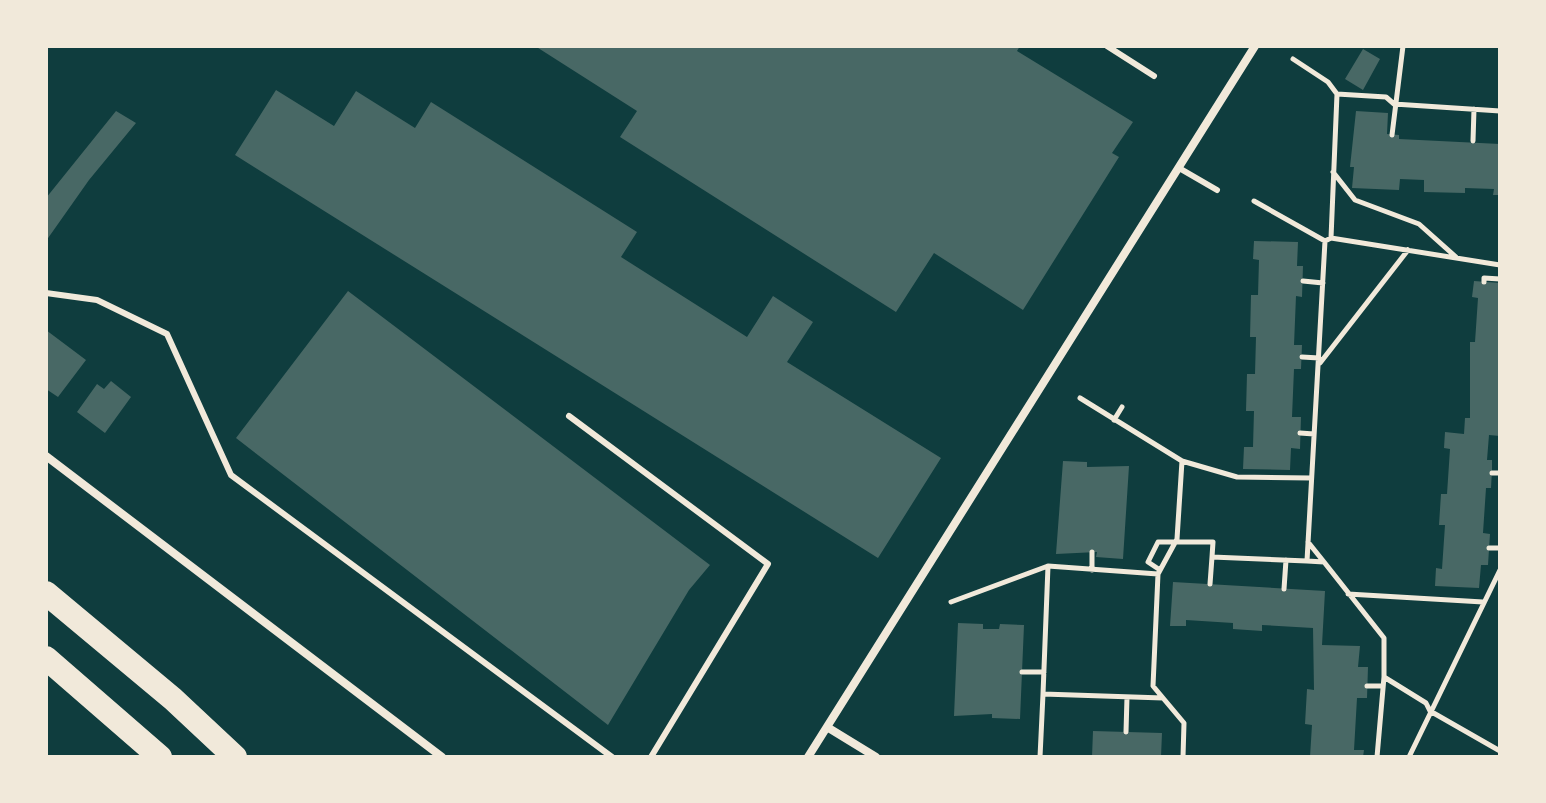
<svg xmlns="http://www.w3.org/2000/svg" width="1546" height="803" viewBox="0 0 1546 803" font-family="'IBM Plex Serif',serif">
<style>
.building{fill:#486865}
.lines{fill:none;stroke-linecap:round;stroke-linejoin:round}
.path{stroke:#f1e9da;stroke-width:5}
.service{stroke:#f1e9da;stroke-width:6}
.minor{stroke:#f1e9da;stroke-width:8}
.motorway{stroke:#f1e9da;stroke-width:24}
</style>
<rect width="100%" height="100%" fill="#0f3d3e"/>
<path class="building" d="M 535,46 L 1020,46 L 1017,51 L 1133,122 L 1112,153 L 1119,157 L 1023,310 L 934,253 L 896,312 L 620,137 L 637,111 Z
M 1363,49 L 1380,59 L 1363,90 L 1345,79 Z
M 276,90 L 334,126 L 356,91 L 415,128 L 431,102 L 637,232 L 621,257 L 747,337 L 773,296 L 813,322 L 787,362 L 941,458 L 878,558 L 235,155 Z
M 116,111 L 136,123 L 89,180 L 46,241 L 46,198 Z
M 1356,111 L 1388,113 L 1387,134 L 1399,135 L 1399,139 L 1500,144 L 1500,195 L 1493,195 L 1494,189 L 1465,188 L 1465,193 L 1424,192 L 1424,180 L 1400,179 L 1399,190 L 1352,188 L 1354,167 L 1350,167 Z
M 1254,241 L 1298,242 L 1297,266 L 1303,266 L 1302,297 L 1296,296 L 1294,345 L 1302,345 L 1301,369 L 1294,369 L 1292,417 L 1301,417 L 1300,449 L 1291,448 L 1290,470 L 1243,469 L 1244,447 L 1253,447 L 1254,411 L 1246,411 L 1247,374 L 1255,374 L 1256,337 L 1250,337 L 1251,295 L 1258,295 L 1259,260 L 1253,259 Z
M 1474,281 L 1500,283 L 1500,436 L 1489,435 L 1487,460 L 1492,460 L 1492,470 L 1491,488 L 1486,488 L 1483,533 L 1490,534 L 1488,565 L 1481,565 L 1479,588 L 1435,586 L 1436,568 L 1442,569 L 1445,525 L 1439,525 L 1441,494 L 1447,494 L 1450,449 L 1444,448 L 1445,432 L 1464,434 L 1465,418 L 1470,418 L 1470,342 L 1475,342 L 1478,298 L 1472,297 Z
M 348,291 L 710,565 L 689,590 L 608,725 L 236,438 Z
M 46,330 L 86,360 L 58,397 L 46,389 Z
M 111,381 L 131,397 L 105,433 L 77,412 L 97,384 L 104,389 Z
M 1063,461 L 1087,462 L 1087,467 L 1129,466 L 1123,559 L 1096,557 L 1097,552 L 1056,554 Z
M 1173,582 L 1325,591 L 1322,645 L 1360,646 L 1358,667 L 1368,667 L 1367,698 L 1357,698 L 1354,750 L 1364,750 L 1363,757 L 1310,757 L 1312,725 L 1305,724 L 1307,689 L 1314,690 L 1313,628 L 1262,625 L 1262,631 L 1233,629 L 1233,623 L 1186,620 L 1186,626 L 1170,626 Z
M 958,623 L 983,624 L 983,629 L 999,629 L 1000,624 L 1024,625 L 1020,719 L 992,718 L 992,714 L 954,716 Z
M 1093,731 L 1162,733 L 1161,757 L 1092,757 Z"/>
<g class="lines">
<path class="path" d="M 1293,59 L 1328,82 L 1337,94
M 1392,135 L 1403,46
M 1473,141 L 1474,109
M 1333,172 L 1355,200 L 1419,224 L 1456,257
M 1254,201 L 1325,241 L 1331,238 L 1500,265
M 1331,238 L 1337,94 L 1386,97 L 1394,104 L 1500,111
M 1325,241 L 1307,561 L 1324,562 L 1384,638 L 1384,677 L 1426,703 L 1430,711 L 1500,751
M 1303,281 L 1323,283
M 1484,282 L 1484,278 L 1500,279
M 1302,357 L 1319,358
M 1320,363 L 1408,250
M 1080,398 L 1182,461 L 1177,539 L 1158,574
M 1114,420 L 1122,407
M 1300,433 L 1314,434
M 1182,461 L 1237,477 L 1311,478
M 1492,473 L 1500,473
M 1308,542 L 1324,562
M 1489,548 L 1500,548
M 1092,570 L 1092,552
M 1160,570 L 1148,562 L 1158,542 L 1213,542 L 1212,557 L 1307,561
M 1210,584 L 1212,557
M 1284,589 L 1286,560
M 1348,594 L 1483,602
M 951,602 L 1048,566 L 1158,574 L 1153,686 L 1163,698 L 1043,694 L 1048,566
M 1022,672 L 1044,672
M 1367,686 L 1382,686
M 1163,698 L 1184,723 L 1183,757
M 1126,732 L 1127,697
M 1040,757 L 1043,694
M 1377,757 L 1384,677
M 1409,757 L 1500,570"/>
<path class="service" d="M 1107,46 L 1154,76
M 1179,168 L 1217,190
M 46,293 L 97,300 L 167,334 L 231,475 L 612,757
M 569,416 L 768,564 L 651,757"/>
<path class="minor" d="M 46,456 L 442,757
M 827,727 L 876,757
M 808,757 L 1255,46"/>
<path class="motorway" d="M 46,593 L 173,699 L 235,757
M 46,658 L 160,757"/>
</g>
<rect width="1546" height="803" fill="none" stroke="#f1e9da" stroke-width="96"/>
</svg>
